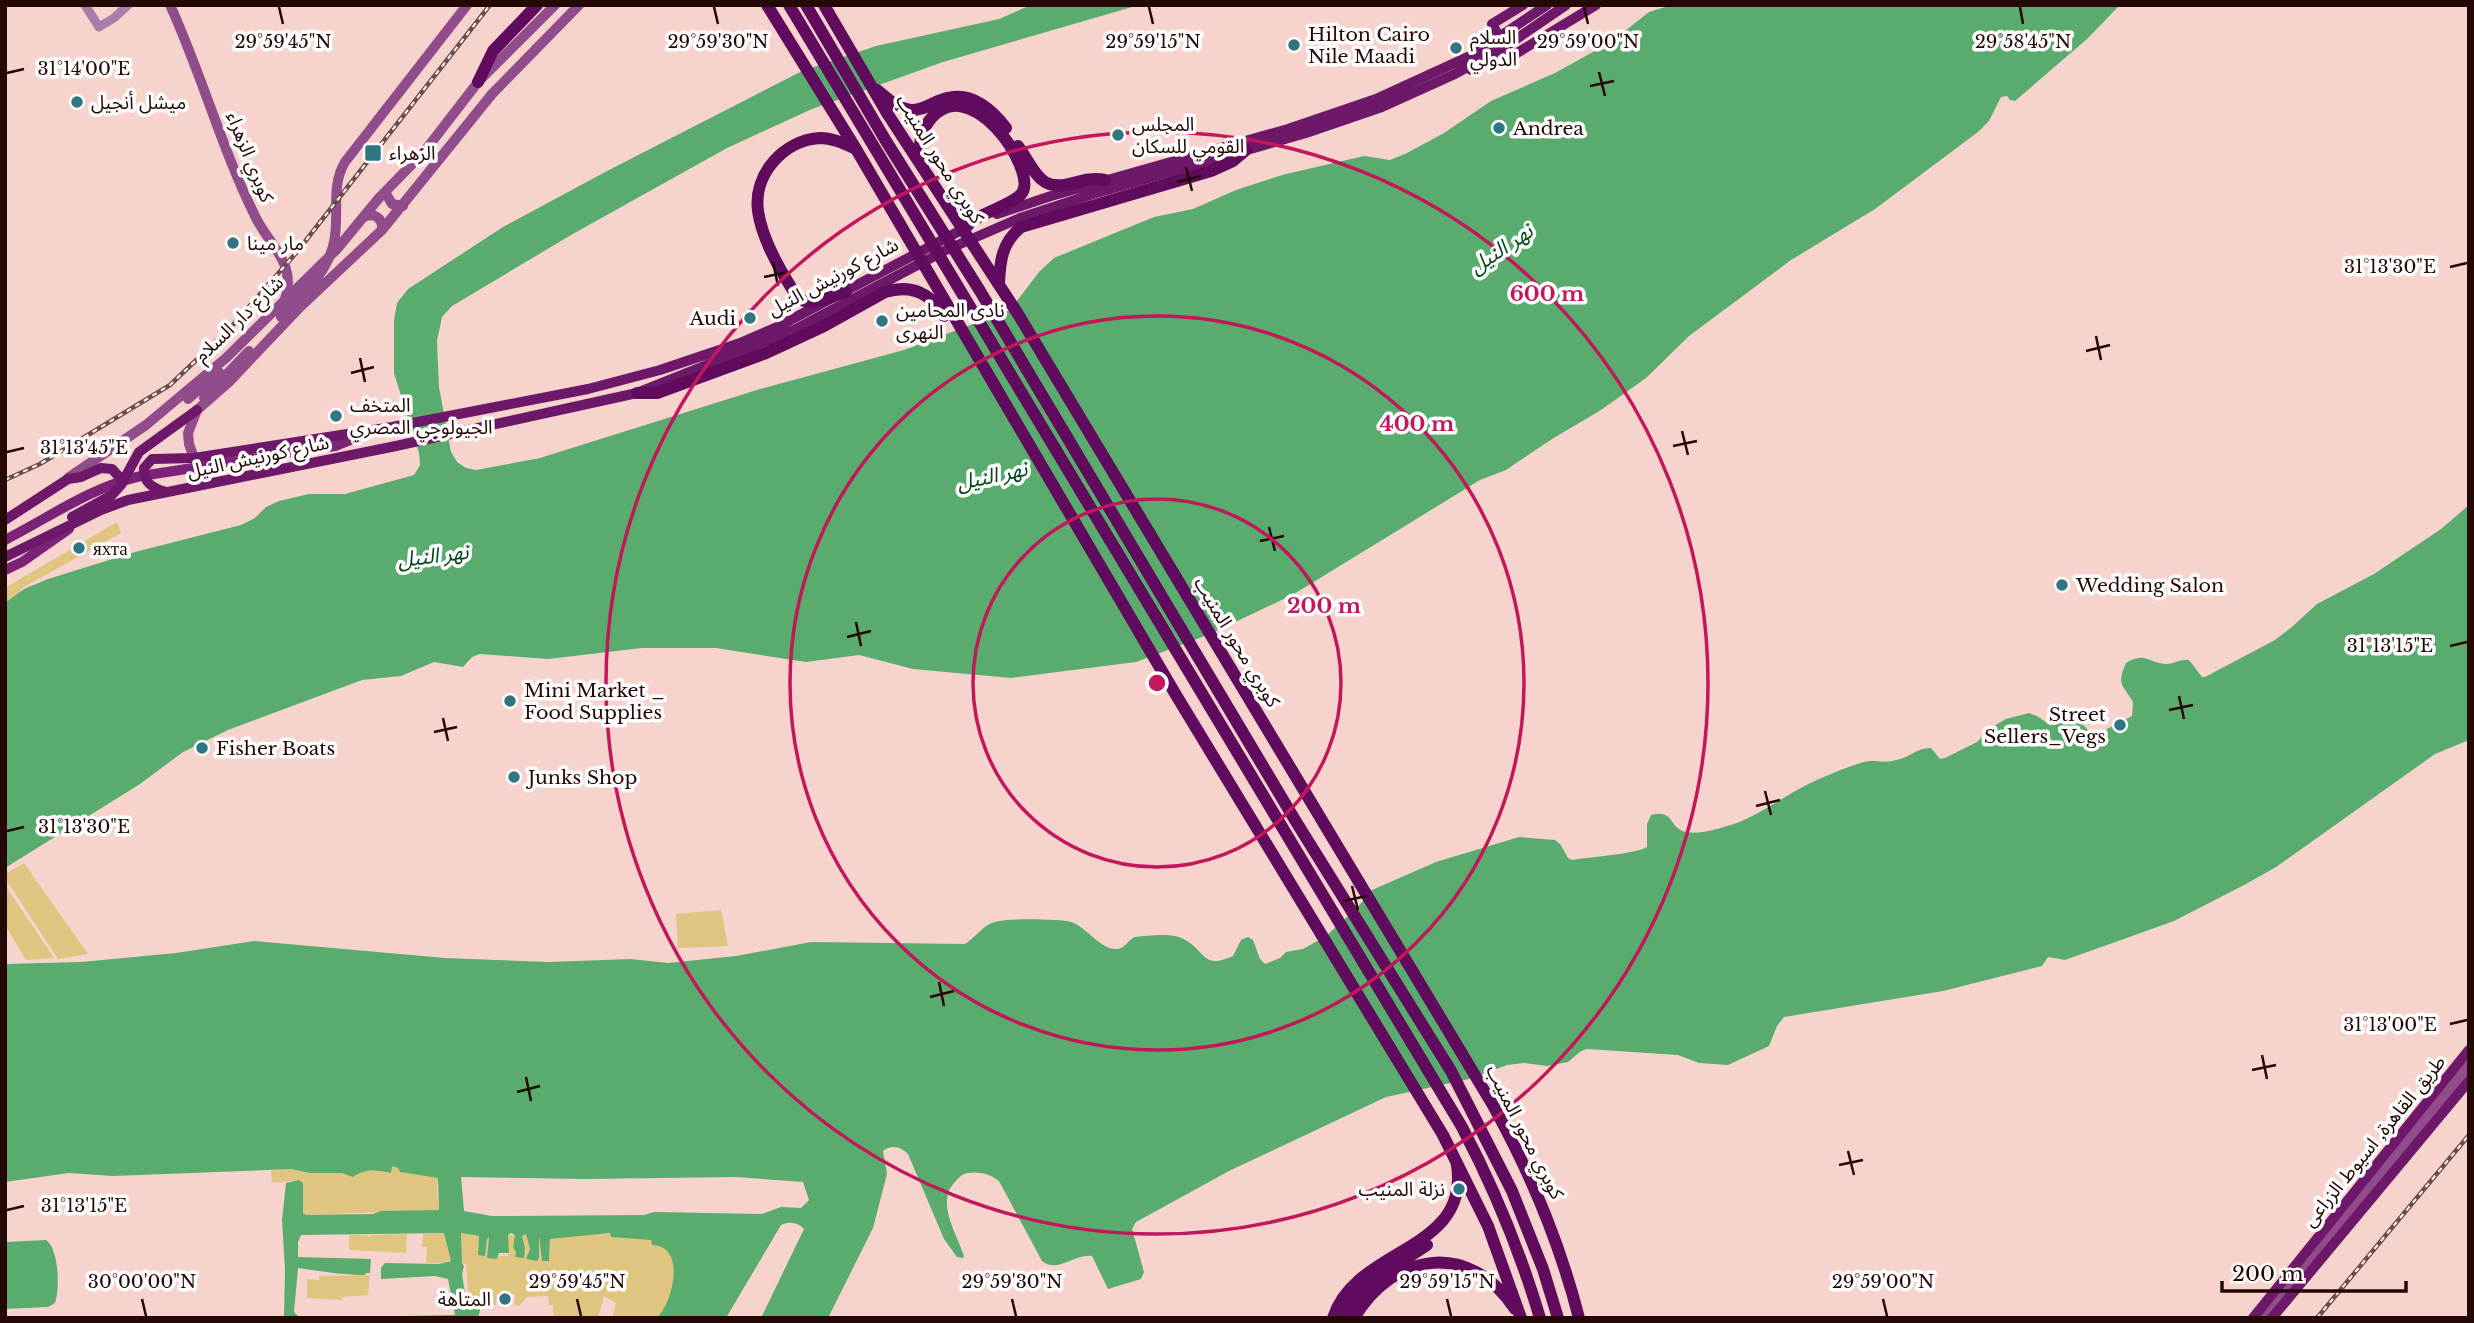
<svg xmlns="http://www.w3.org/2000/svg" width="2474" height="1323" viewBox="0 0 2474 1323" font-family="'Libre Baskerville','Noto Sans Arabic',serif">
<style>
.green{fill:#dfc580}
.water{fill:#59ac6d;fill-rule:evenodd}
.lines{fill:none;stroke-linecap:round;stroke-linejoin:round}
.tertiary{stroke:#ab7ca7;stroke-width:9}
.secondary{stroke:#904c8b;stroke-width:10}
.primary{stroke:#7b2477;stroke-width:10}
.trunk{stroke:#6e186a;stroke-width:10}
.motorway{stroke:#600b5d;stroke-width:12}
.rail-casing{stroke:#6c4d49;stroke-width:4.5}
.rail{stroke:#fdfdfd;stroke-width:2;stroke-dasharray:5;stroke-linecap:butt}
.ticks{fill:none;stroke:#240805;stroke-width:2.5}
.ring{fill:none;stroke:#c2185b;stroke-width:3.5}
.poi-dot{fill:#2f7681;stroke:#fdfdfd;stroke-width:2.5}
.labels{text-anchor:middle;dominant-baseline:central;stroke-width:7;stroke-linejoin:round;paint-order:stroke}
.poi-label{font-size:19px;fill:#240805;stroke:#fdfdfd;text-anchor:start}
.street-label{font-size:19px;fill:#240805;stroke:#fdfdfd}
.water-label{font-size:21px;font-style:italic;fill:#08481f;stroke:#fdfdfd}
.ticks-label{font-size:18px;text-anchor:middle;fill:#240805;stroke:#fdfdfd;stroke-width:7;stroke-linejoin:round;paint-order:stroke}
.centre{fill:#c2185b;stroke:#fdfdfd;stroke-width:3.5}
.ring-label{font-size:21px;text-anchor:middle;font-weight:bold;fill:#c2185b;stroke:#fdfdfd;stroke-width:7;stroke-linejoin:round;paint-order:stroke}
</style>
<rect width="100%" height="100%" fill="#f6d3cd"/>
<path class="green" d="M 117,522 L 121,533 L 22,588 L 17,596 L 5,603 L 5,588 Z
M 24,863 L 88,954 L 58,959 L 5,878 L 5,874 Z
M 5,885 L 54,958 L 26,960 L 5,925 Z
M 721,910 L 728,946 L 678,948 L 676,914 Z
M 391,1166 L 398,1168 L 401,1172 L 438,1178 L 437,1196 L 439,1210 L 306,1215 L 303,1213 L 299,1180 L 272,1183 L 271,1170 L 291,1169 L 309,1173 L 342,1173 L 352,1175 L 361,1171 L 378,1171 L 391,1173 Z
M 444,1233 L 451,1260 L 442,1263 L 426,1263 L 427,1247 L 422,1247 L 423,1234 Z
M 460,1233 L 479,1236 L 478,1254 L 484,1256 L 487,1239 L 489,1237 L 487,1257 L 499,1258 L 499,1256 L 508,1256 L 508,1235 L 515,1235 L 513,1247 L 516,1252 L 515,1257 L 525,1248 L 522,1236 L 526,1233 L 530,1249 L 526,1259 L 536,1261 L 539,1258 L 539,1236 L 542,1261 L 549,1260 L 550,1239 L 610,1233 L 611,1237 C 626,1237 646,1236 659,1244 C 685,1260 673,1300 657,1318 L 612,1318 L 616,1303 L 604,1296 L 598,1318 L 554,1318 L 553,1305 L 549,1305 L 548,1296 L 527,1297 L 519,1306 L 514,1305 L 515,1294 L 497,1294 L 496,1305 L 469,1304 L 466,1264 L 462,1264 Z
M 407,1234 L 406,1253 L 349,1250 L 349,1235 L 367,1235 L 369,1237 L 370,1235 Z
M 370,1275 L 368,1295 L 342,1297 L 342,1300 L 307,1298 L 307,1279 L 319,1280 L 319,1276 Z"/>
<path class="water" d="M 1031,5 L 1139,5 L 943,62 L 812,109 L 727,148 L 571,235 L 452,306 L 442,317 L 437,341 L 439,387 L 451,452 L 457,462 L 466,468 L 476,470 L 540,458 L 760,389 L 904,350 L 1010,310 L 1039,272 L 1054,258 L 1154,217 L 1193,209 L 1236,190 L 1282,175 L 1364,156 L 1390,160 L 1407,153 L 1444,133 L 1491,101 L 1555,73 L 1611,42 L 1649,12 L 1672,5 L 2120,5 L 2087,39 L 2015,101 L 2010,100 L 2007,96 L 2001,97 L 1989,121 L 1978,132 L 1875,209 L 1791,260 L 1689,336 L 1646,378 L 1601,410 L 1552,439 L 1506,470 L 1480,480 L 1294,594 L 1210,634 L 1136,662 L 1011,678 L 913,669 L 859,655 L 806,662 L 716,648 L 642,648 L 548,659 L 480,654 L 472,657 L 463,667 L 434,662 L 401,676 L 362,680 L 228,730 L 183,752 L 140,784 L 5,868 L 5,603 L 24,589 L 48,579 L 135,552 L 241,525 L 255,518 L 266,507 L 279,501 L 309,494 L 345,494 L 414,475 L 420,465 L 419,453 L 394,373 L 394,320 L 397,303 L 408,289 L 503,227 L 609,170 L 802,71 L 876,46 L 999,19 Z
M 2469,505 L 2469,740 L 2435,754 L 2276,867 L 2246,884 L 2174,921 L 2065,960 L 2048,957 L 2042,966 L 1943,991 L 1784,1017 L 1777,1026 L 1769,1046 L 1728,1065 L 1699,1063 L 1678,1055 L 1587,1049 L 1581,1051 L 1568,1062 L 1547,1066 L 1524,1063 L 1507,1065 L 1469,1079 L 1386,1097 L 1229,1171 L 1136,1222 L 1132,1229 L 1144,1272 L 1141,1279 L 1108,1289 L 1092,1256 C 1075,1253 1057,1274 1042,1261 L 999,1181 C 991,1174 979,1171 968,1173 C 962,1174 958,1178 954,1183 C 936,1203 957,1234 964,1256 L 963,1258 L 957,1257 L 944,1239 L 908,1154 C 901,1147 891,1144 883,1151 L 887,1174 L 873,1228 L 828,1318 L 761,1318 L 804,1229 C 798,1222 789,1221 781,1225 L 726,1318 L 657,1318 C 674,1300 686,1246 652,1245 L 651,1240 L 611,1237 L 610,1233 L 550,1239 L 549,1261 L 542,1261 L 539,1236 L 539,1258 L 537,1261 L 526,1259 L 530,1249 L 526,1234 L 522,1236 L 525,1248 L 524,1258 L 515,1257 L 516,1252 L 513,1247 L 515,1235 L 511,1233 L 508,1235 L 509,1253 L 499,1253 L 497,1259 L 487,1258 L 489,1237 L 487,1239 L 485,1256 L 478,1255 L 479,1236 L 461,1233 L 462,1263 L 464,1266 L 462,1274 L 467,1306 L 481,1307 L 478,1318 L 284,1318 L 285,1270 L 282,1220 L 286,1183 L 299,1180 L 303,1183 L 303,1213 L 306,1215 L 373,1214 L 381,1211 L 439,1210 L 438,1178 L 400,1172 L 398,1168 L 392,1166 L 391,1173 C 377,1170 365,1168 353,1177 L 342,1173 L 309,1173 L 291,1169 L 113,1176 L 69,1173 L 5,1182 L 5,964 L 81,962 L 176,953 L 254,941 L 445,958 L 549,962 L 631,959 L 668,963 L 736,956 L 811,942 L 965,944 C 975,938 984,924 995,922 C 1008,918 1059,919 1071,922 C 1087,927 1101,951 1118,949 C 1125,948 1128,940 1135,937 C 1149,936 1173,932 1185,940 C 1206,951 1202,970 1233,956 L 1241,940 L 1248,937 L 1253,940 L 1260,959 L 1265,964 L 1280,958 L 1286,952 L 1303,949 L 1326,936 L 1357,908 L 1372,890 L 1436,862 L 1519,837 L 1555,840 L 1560,844 L 1568,858 L 1572,860 C 1588,857 1636,854 1647,847 L 1647,824 L 1651,815 C 1675,809 1668,828 1686,832 C 1701,835 1720,828 1734,824 C 1766,812 1793,789 1824,777 C 1833,773 1862,761 1870,761 C 1879,761 1887,763 1896,760 C 1909,758 1918,747 1931,748 L 1940,759 L 1945,758 L 1977,742 L 1990,728 L 2006,719 L 2029,713 L 2037,716 L 2050,725 L 2055,725 L 2075,716 L 2088,730 L 2105,730 L 2132,716 L 2133,702 C 2123,684 2116,686 2126,663 C 2145,651 2149,663 2166,664 C 2175,664 2180,659 2189,660 L 2202,677 L 2205,677 L 2275,640 L 2293,626 L 2317,604 L 2374,574 L 2441,529 ZM 736,1177 L 803,1182 L 809,1200 L 801,1208 L 781,1207 L 762,1214 L 654,1212 L 644,1215 L 492,1216 L 464,1211 L 461,1177 L 585,1179 ZM 444,1233 L 451,1261 L 439,1264 L 385,1263 L 381,1268 L 381,1279 L 435,1276 L 448,1279 L 455,1315 L 300,1318 L 294,1312 L 298,1268 C 321,1271 341,1275 365,1275 L 366,1273 L 370,1273 L 371,1259 L 298,1257 L 298,1242 L 301,1235 Z
M 46,1240 C 59,1249 60,1288 55,1303 L 48,1307 L 5,1309 L 5,1242 Z"/>
<g class="lines">
<path class="tertiary" d="M 85,5 L 99,27 L 114,18 L 128,5"/>
<path class="secondary" d="M 170,5 C 202,75 222,150 256,218 C 270,246 297,264 285,299
M 385,192 L 392,204 L 403,206
M 364,217 C 374,212 383,218 382,230
M 281,317 C 302,295 328,273 334,242 C 340,215 330,187 345,162 L 467,5
M 204,398 L 249,351
M 188,399 L 219,372
M 194,458 L 189,444 L 188,433 L 197,410 L 229,382 L 300,307 L 382,230 L 492,94 L 579,5
M 68,478 L 146,425 L 226,358 L 337,249 L 379,198 L 424,152 L 478,82 L 555,5
M 2265,1318 L 2469,1066"/>
<path class="primary" d="M 5,540 C 50,517 91,487 141,476 L 335,446 L 373,431
M 5,570 L 22,562 L 69,529"/>
<path class="trunk" d="M 1500,38 L 1492,24 L 1523,5
M 1471,70 L 1517,53 L 1596,5
M 997,214 L 1051,196 L 1288,129 L 1376,99 L 1472,55 L 1547,5
M 166,492 C 153,488 143,483 144,468 L 152,459 L 194,458 L 392,427 L 588,389 L 660,370 L 740,343 L 777,327 L 969,226
M 72,517 L 112,495 L 121,485 L 139,452 L 197,410
M 5,520 L 68,479 L 81,477 L 101,468 L 112,469 L 123,481
M 5,557 L 101,510 L 128,500 L 396,446 L 637,393 L 794,330 L 944,251 L 1020,218 L 1093,194 L 1306,133 L 1382,107 L 1455,74 L 1509,44 L 1566,5
M 2253,1318 L 2469,1050
M 2272,1318 L 2469,1081"/>
<path class="motorway" d="M 767,5 L 856,149 L 1176,695 L 1443,1135 L 1488,1226 L 1521,1318
M 789,5 L 1462,1127 C 1494,1188 1520,1251 1540,1318
M 806,5 L 886,141 L 980,291 L 1295,820 L 1451,1071 L 1512,1191 L 1543,1269 L 1558,1318
M 824,5 L 887,113 L 1018,314 L 1494,1107 C 1531,1174 1560,1244 1579,1318
M 478,82 L 493,51 L 537,5
M 877,90 C 887,98 896,108 910,110 C 922,111 930,104 941,100 C 969,89 990,107 1006,128
M 1018,146 C 1037,173 1039,194 1077,182 C 1087,179 1095,178 1105,180
M 923,165 C 919,150 918,137 927,124 C 967,64 1038,170 1022,193 C 1013,206 978,212 962,229
M 999,284 C 1000,260 1002,243 1021,227 L 1211,171 L 1233,161 L 1246,150
M 846,292 C 831,296 811,307 798,298 C 782,274 762,240 758,211 C 753,174 784,140 820,138 C 833,138 845,144 856,149
M 637,393 L 657,393 L 766,353 L 824,326 L 885,292 C 911,284 931,293 944,316
M 1333,1318 C 1356,1246 1470,1253 1457,1165
M 1343,1318 L 1363,1287 L 1427,1245
M 1354,1318 C 1394,1251 1470,1241 1515,1309"/>
<g class="rail-casing">
<path id="rail" d="M 5,480 L 40,464 L 170,385 L 232,326 L 296,253 L 490,5
M 2317,1318 L 2469,1135"/>
</g>
<use href="#rail" class="rail"/>
</g>
<path class="ticks" d="M 279,7 L 283,24M 714,7 L 718,24M 1149,7 L 1153,24M 1584,7 L 1588,24M 2020,7 L 2023,24M 1599,72 L 1605,96M 7,73 L 24,69M 1590,86 L 1614,81M 1186,167 L 1192,191M 1177,182 L 1201,176M 773,262 L 778,286M 2450,267 L 2467,263M 764,277 L 788,272M 2096,336 L 2101,360M 2086,351 L 2110,345M 360,358 L 365,382M 351,373 L 374,367M 1682,431 L 1688,455M 1673,446 L 1697,441M 7,452 L 24,448M 1269,527 L 1275,551M 1260,541 L 1284,536M 856,622 L 861,646M 847,637 L 871,631M 2450,646 L 2467,642M 2179,696 L 2184,719M 2169,710 L 2193,705M 443,718 L 448,741M 434,732 L 457,727M 1765,791 L 1771,815M 1756,806 L 1780,800M 7,831 L 24,827M 1352,886 L 1358,910M 1343,901 L 1367,896M 939,982 L 944,1006M 930,997 L 954,991M 2450,1024 L 2467,1020M 2262,1055 L 2267,1079M 2252,1070 L 2276,1065M 526,1077 L 531,1101M 517,1092 L 540,1086M 1848,1151 L 1854,1175M 1839,1165 L 1863,1160M 7,1210 L 24,1206M 142,1299 L 146,1316M 577,1299 L 581,1316M 1012,1299 L 1016,1316M 1447,1299 L 1451,1316M 1883,1299 L 1887,1316"/>
<g class="ring">
<circle cx="1157" cy="683" r="184"/>
<circle cx="1157" cy="683" r="367"/>
<circle cx="1157" cy="683" r="551"/>
</g>
<g class="poi-dot">
<circle cx="1294" cy="45" r="7"/>
<circle cx="1456" cy="48" r="7"/>
<circle cx="77" cy="102" r="7"/>
<circle cx="1499" cy="128" r="7"/>
<circle cx="1118" cy="135" r="7"/>
<rect x="364" y="144" width="18" height="18" rx="3.5"/>
<circle cx="233" cy="243" r="7"/>
<circle cx="750" cy="318" r="7"/>
<circle cx="882" cy="321" r="7"/>
<circle cx="336" cy="416" r="7"/>
<circle cx="79" cy="548" r="7"/>
<circle cx="2062" cy="585" r="7"/>
<circle cx="510" cy="701" r="7"/>
<circle cx="2120" cy="725" r="7"/>
<circle cx="202" cy="748" r="7"/>
<circle cx="514" cy="777" r="7"/>
<circle cx="1459" cy="1189" r="7"/>
<circle cx="505" cy="1299" r="7"/>
</g>
<g class="labels">
<g class="poi-label">
<text x="1308" y="34">Hilton Cairo<tspan x="1308" dy="22">Nile Maadi</tspan></text>
<text x="1470" y="37">السلام<tspan x="1470" dy="22">الدولي</tspan></text>
<text x="91" y="102">ميشل أنجيل</text>
<text x="1132" y="124">المجلس<tspan x="1132" dy="22">القومي للسكان</tspan></text>
<text x="1513" y="128">Andrea</text>
<text x="389" y="153">الزهراء</text>
<text x="247" y="243">مار مينا</text>
<text x="896" y="310">نادى المحامين<tspan x="896" dy="22">النهرى</tspan></text>
<text x="736" y="318" text-anchor="end">Audi</text>
<text x="350" y="405">المتخف<tspan x="350" dy="22">الجيولوجي المصري</tspan></text>
<text x="93" y="548">яхта</text>
<text x="2076" y="585">Wedding Salon</text>
<text x="524" y="690">Mini Market _<tspan x="524" dy="22">Food Supplies</tspan></text>
<text x="2106" y="714" text-anchor="end">Street<tspan x="2106" dy="22">Sellers_Vegs</tspan></text>
<text x="216" y="748">Fisher Boats</text>
<text x="528" y="777">Junks Shop</text>
<text x="1445" y="1189" text-anchor="end">نزلة المنيب</text>
<text x="491" y="1299" text-anchor="end">المتاهة</text>
</g>
<g class="street-label">
<text transform="translate(250 157) rotate(68)">كوبري الزهراء</text>
<text transform="translate(940 159) rotate(58)">كوبري محور المنيب</text>
<text transform="translate(833 277) rotate(-28)">شارع كورنيش النيل</text>
<text transform="translate(239 319) rotate(-44)">شارع دار السلام</text>
<text transform="translate(258 457) rotate(-12)">شارع كورنيش النيل</text>
<text transform="translate(1237 642) rotate(59)">كوبري محور المنيب</text>
<text transform="translate(1525 1132) rotate(63)">كوبري محور المنيب</text>
<text transform="translate(2374 1141) rotate(-51)">طريق القاهرة, اسيوط الزراعى</text>
</g>
<g class="water-label">
<text transform="translate(1501 249) rotate(-34)">نهر النيل</text>
<text transform="translate(992 476) rotate(-12)">نهر النيل</text>
<text transform="translate(433 556) rotate(-7)">نهر النيل</text>
</g>
</g>
<g class="ticks-label">
<text x="283" y="48">29°59'45"N</text>
<text x="718" y="48">29°59'30"N</text>
<text x="1153" y="48">29°59'15"N</text>
<text x="1588" y="48">29°59'00"N</text>
<text x="2023" y="48">29°58'45"N</text>
<text x="84" y="75">31°14'00"E</text>
<text x="2390" y="273">31°13'30"E</text>
<text x="84" y="454">31°13'45"E</text>
<text x="2390" y="652">31°13'15"E</text>
<text x="84" y="833">31°13'30"E</text>
<text x="2390" y="1031">31°13'00"E</text>
<text x="84" y="1212">31°13'15"E</text>
<text x="142" y="1288">30°00'00"N</text>
<text x="577" y="1288">29°59'45"N</text>
<text x="1012" y="1288">29°59'30"N</text>
<text x="1447" y="1288">29°59'15"N</text>
<text x="1883" y="1288">29°59'00"N</text>
</g>
<circle cx="1157" cy="683" r="10" class="centre"/>
<g class="ring-label">
<text x="1547" y="301">600 m</text>
<text x="1417" y="431">400 m</text>
<text x="1324" y="613">200 m</text>
</g>
<rect width="2474" height="1323" fill="none" stroke="#240805" stroke-width="14"/>
<path d="M2222 1281v10h184v-10" fill="none" stroke="#240805" stroke-width="3.5"/>
<text x="2232" y="1281" font-size="21" fill="#240805" stroke="#fdfdfd" stroke-width="5" paint-order="stroke">200 m</text>
</svg>
